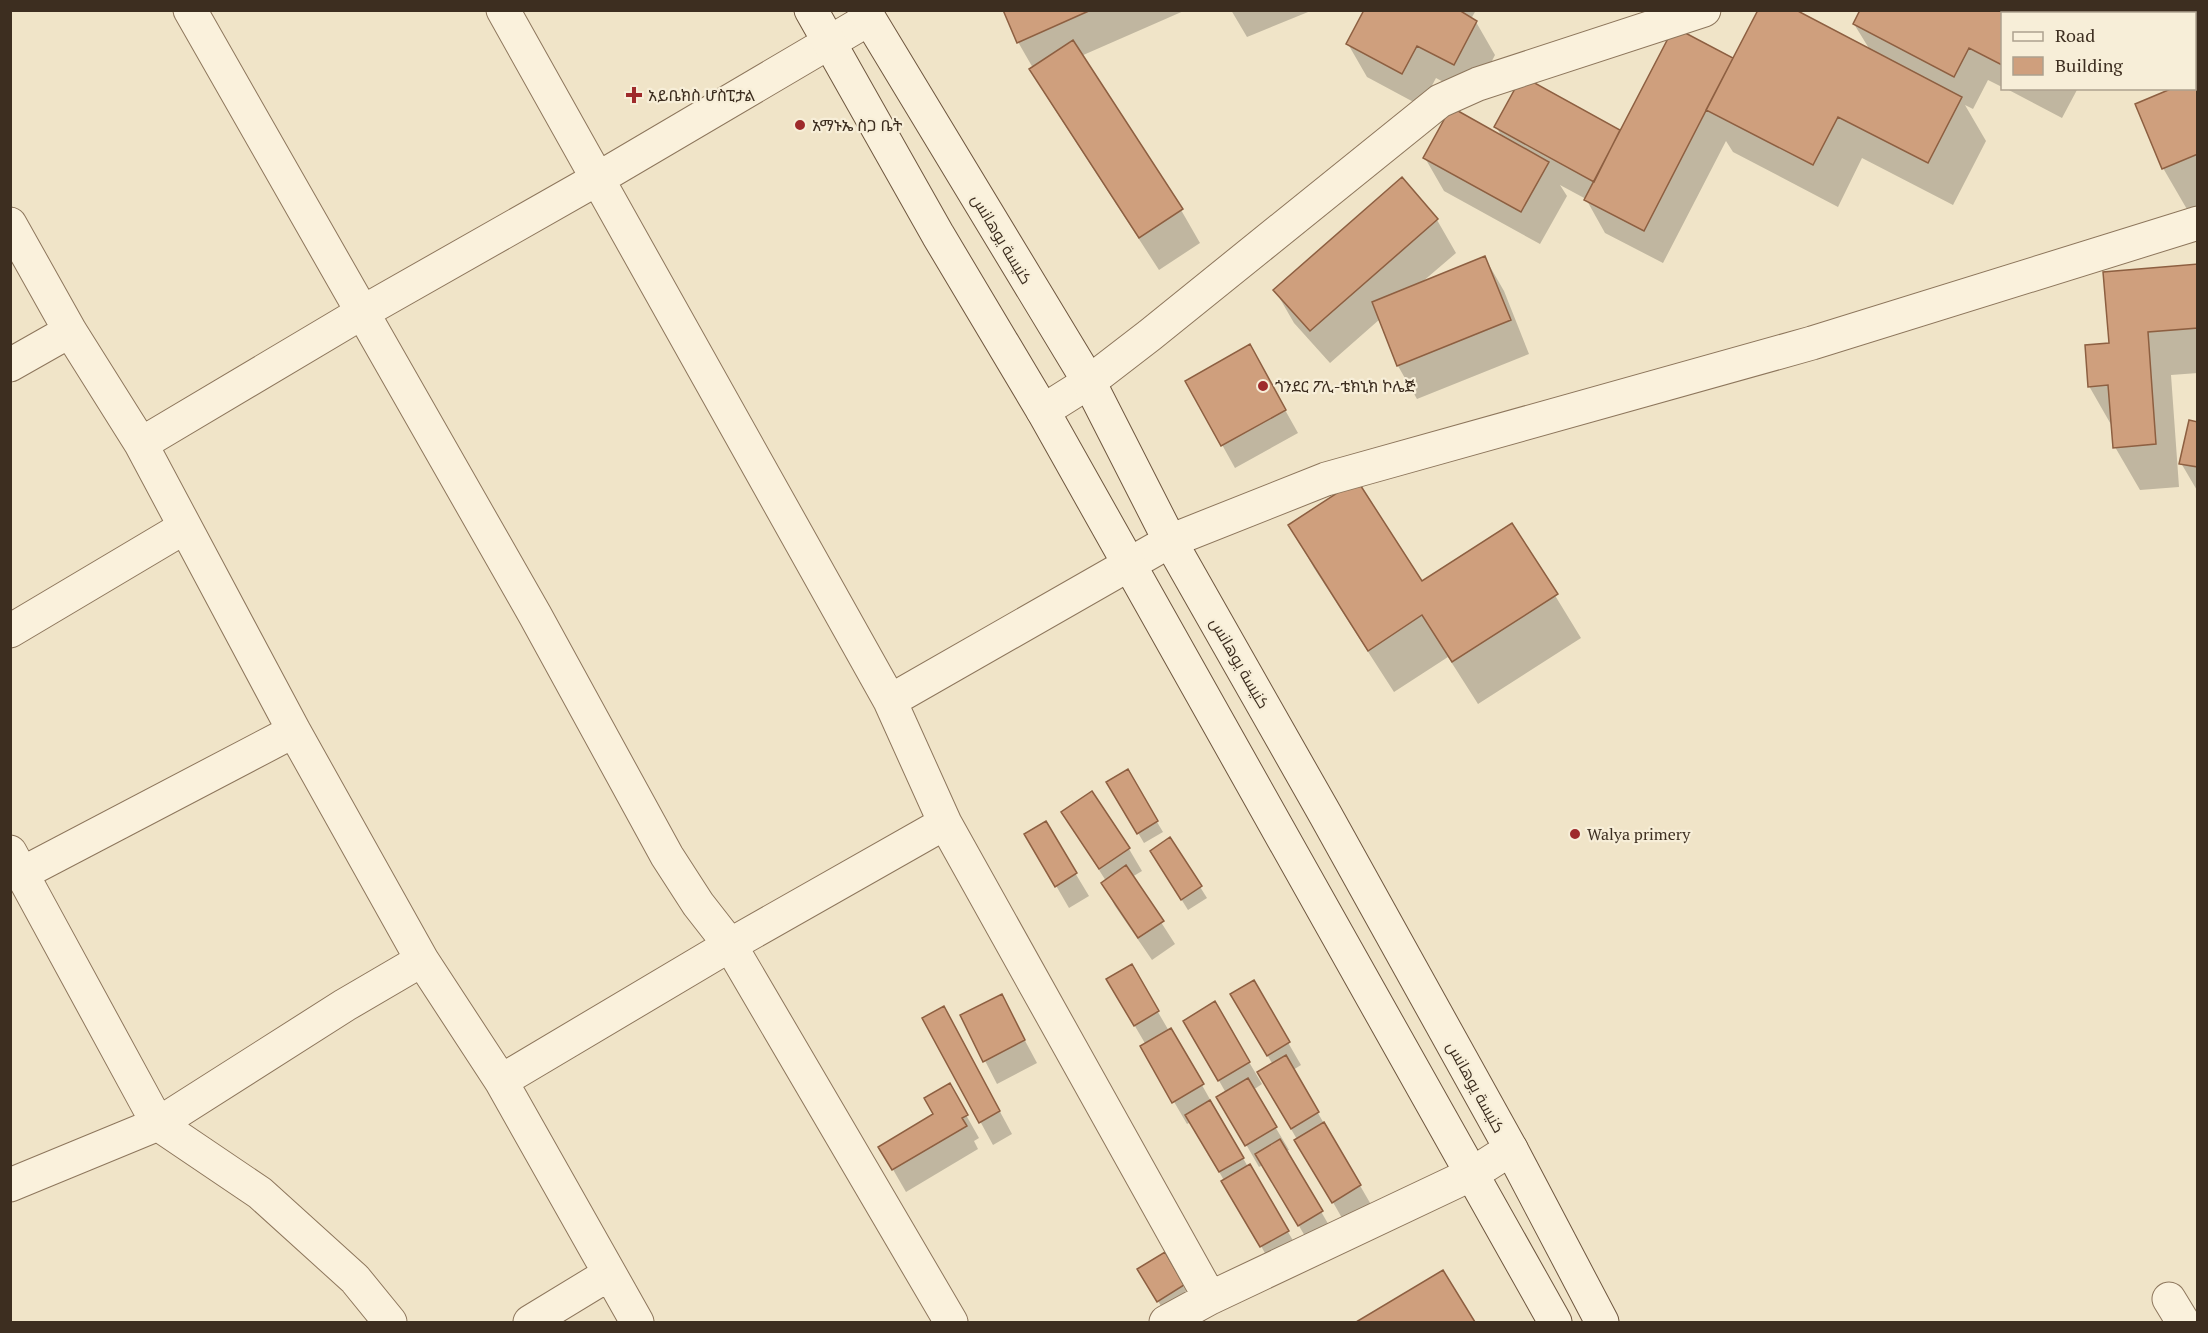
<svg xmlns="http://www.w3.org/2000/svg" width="2208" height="1333" viewBox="0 0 2208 1333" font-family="'PT Serif',Cairo,'Noto Sans Ethiopic',serif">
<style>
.shadow{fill:#0003}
.building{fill:#cf9f7d;stroke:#8d5f41;stroke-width:1.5}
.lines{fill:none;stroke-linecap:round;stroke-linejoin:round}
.street-casing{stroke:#8d765c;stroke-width:35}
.secondary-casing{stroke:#6f573f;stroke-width:35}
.street{stroke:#faf1dc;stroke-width:33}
.secondary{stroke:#faf1dc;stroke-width:33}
.poi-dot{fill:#9e2a2b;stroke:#f7eed8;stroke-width:2}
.labels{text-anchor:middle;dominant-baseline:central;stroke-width:4.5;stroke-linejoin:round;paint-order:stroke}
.poi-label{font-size:16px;fill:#3d2e20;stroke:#f7eed8;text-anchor:start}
.street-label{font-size:16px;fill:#3d2e20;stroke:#f7eed8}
</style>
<rect width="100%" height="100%" fill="#f0e4c8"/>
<path class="shadow" d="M 1005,10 L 1186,10 L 1081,56 L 1181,210 L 1200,243 L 1159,270 L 1050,102 L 1031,69 L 1033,68 L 1018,42 Z
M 1231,10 L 1313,10 L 1247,37 Z
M 1365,10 L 1476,10 L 1471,19 L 1476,22 L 1495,55 L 1473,98 L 1436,78 L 1421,106 L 1367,77 L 1348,44 Z
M 2002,14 L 2002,87 L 1988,80 L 1973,109 L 1965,105 L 1986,141 L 1953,205 L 1862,158 L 1838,207 L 1733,152 L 1726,141 L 1663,263 L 1605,233 L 1586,199 L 1560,185 L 1567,196 L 1540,244 L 1444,191 L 1425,158 L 1503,138 L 1496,127 L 1523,78 L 1621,133 L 1674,29 L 1734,60 L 1870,50 L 1854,24 Z
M 2198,80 L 2198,207 L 2188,211 L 2163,168 Z
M 2005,88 L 2078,88 L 2062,118 Z
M 1437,220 L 1456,253 L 1421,283 L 1485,258 L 1504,291 L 1529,354 L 1417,399 L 1398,366 L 1380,319 L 1330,363 L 1294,323 L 1275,290 Z
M 2198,266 L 2198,373 L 2171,375 L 2179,487 L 2140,490 L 2115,447 L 2113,428 L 2089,386 L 2110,345 Z
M 1249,346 L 1298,433 L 1235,468 L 1187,382 Z
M 2198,424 L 2198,492 L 2181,463 Z
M 1290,525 L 1421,583 L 1512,525 L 1581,638 L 1478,704 L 1448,657 L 1394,692 L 1314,568 Z
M 1127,772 L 1163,832 L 1144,843 L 1108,782 Z
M 1063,813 L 1129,849 L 1142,871 L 1132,877 L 1175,944 L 1152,960 L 1115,906 L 1103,883 L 1106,881 Z
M 1045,823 L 1089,896 L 1069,908 L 1026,834 Z
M 1170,839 L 1207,898 L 1188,910 L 1158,862 Z
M 1131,966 L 1169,1031 L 1171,1030 L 1248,1167 L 1249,1166 L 1301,1254 L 1274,1269 L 1191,1122 L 1187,1124 L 1142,1047 L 1146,1045 L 1108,980 Z
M 1253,982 L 1301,1065 L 1293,1070 L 1373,1208 L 1346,1225 L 1259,1073 L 1273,1065 L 1232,994 Z
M 1001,996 L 1037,1063 L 997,1084 L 962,1016 Z
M 1214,1003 L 1262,1084 L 1253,1090 L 1289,1150 L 1286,1151 L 1334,1234 L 1312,1248 L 1263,1165 L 1259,1167 L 1219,1097 L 1226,1093 L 1185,1021 Z
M 924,1018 L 956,1030 L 1012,1134 L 993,1145 Z
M 949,1085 L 979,1138 L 974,1141 L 978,1149 L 906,1192 L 880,1147 L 935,1115 Z
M 1164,1254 L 1189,1296 L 1164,1311 L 1139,1269 Z
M 1443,1272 L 1473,1322 L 1359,1322 Z"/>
<path class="building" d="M 1003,10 L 1091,10 L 1017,43 Z
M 1364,10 L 1459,10 L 1477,21 L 1454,65 L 1417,46 L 1402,74 L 1346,44 Z
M 1758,10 L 1796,10 L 1962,97 L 1928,163 L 1838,117 L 1813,165 L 1706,110 Z
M 1860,10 L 2042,10 L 2047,14 L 2002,14 L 2002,65 L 1969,48 L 1954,77 L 1853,24 Z
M 2198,21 L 2198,66 L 2194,58 L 2194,22 Z
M 1674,27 L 1733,58 L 1644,231 L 1584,200 Z
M 1073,40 L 1183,209 L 1139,238 L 1029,69 Z
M 1522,76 L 1620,130 L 1594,182 L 1494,127 Z
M 2198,78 L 2198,154 L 2162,169 L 2135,104 L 2173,88 L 2194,88 L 2194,80 Z
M 1451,107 L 1549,162 L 1521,212 L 1423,158 Z
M 1402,177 L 1438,219 L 1310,331 L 1273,290 Z
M 1485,256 L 1511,320 L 1397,366 L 1372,302 Z
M 2198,264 L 2198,328 L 2148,332 L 2156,444 L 2113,448 L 2108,385 L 2088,387 L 2085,345 L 2109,343 L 2103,272 Z
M 1250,344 L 1286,410 L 1221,446 L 1185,381 Z
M 2189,420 L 2198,422 L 2198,467 L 2179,464 Z
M 1357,480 L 1422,581 L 1512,523 L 1558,594 L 1452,662 L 1422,615 L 1368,651 L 1288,525 Z
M 1128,769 L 1158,821 L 1137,834 L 1106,782 Z
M 1092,791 L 1130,848 L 1099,869 L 1061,812 Z
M 1046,821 L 1077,873 L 1055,887 L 1024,834 Z
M 1170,837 L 1202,886 L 1181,900 L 1150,851 Z
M 1126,865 L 1164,921 L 1138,938 L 1101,883 Z
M 1132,964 L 1159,1011 L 1134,1026 L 1106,979 Z
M 1254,980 L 1290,1042 L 1267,1056 L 1230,994 Z
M 1002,994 L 1025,1040 L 983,1062 L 960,1015 Z
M 1215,1001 L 1250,1062 L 1218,1081 L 1183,1021 Z
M 944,1006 L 1000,1111 L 979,1123 L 922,1018 Z
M 1171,1028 L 1204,1084 L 1172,1103 L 1140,1046 Z
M 1286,1055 L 1319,1112 L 1291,1129 L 1257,1072 Z
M 1248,1078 L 1277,1127 L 1245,1146 L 1216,1097 Z
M 950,1083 L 968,1115 L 962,1118 L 967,1126 L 892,1170 L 878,1147 L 933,1114 L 924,1098 Z
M 1210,1100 L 1244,1158 L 1219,1172 L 1185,1115 Z
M 1324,1122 L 1361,1185 L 1332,1203 L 1294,1140 Z
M 1280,1139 L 1323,1211 L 1298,1226 L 1255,1154 Z
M 1250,1164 L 1289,1231 L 1260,1247 L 1221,1181 Z
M 1165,1252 L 1184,1285 L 1157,1302 L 1137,1269 Z
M 1443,1270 L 1475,1322 L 1356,1322 Z"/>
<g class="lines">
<g class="street-casing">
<path id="street" d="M 190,10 L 535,615 L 667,856 L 698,904 L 730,945 L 951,1322
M 503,10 L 890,701 L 945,823 L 1210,1298
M 10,224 L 70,331 L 141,444 L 294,731 L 422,960 L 501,1081 L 637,1322
M 10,365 L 70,331
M 1043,411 L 1089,382 L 1150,335 L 1440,101 L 1478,84 L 1704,10
M 141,444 L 363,312 L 599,178 L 869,19
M 10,631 L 185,527
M 890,701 L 1170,541 L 1326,479 L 1812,343 L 2198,223
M 10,852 L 158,1124 L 260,1193 L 355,1279 L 390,1322
M 23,873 L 294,731
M 501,1081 L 730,945 L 945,823
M 10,1185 L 158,1124 L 345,1005 L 422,960
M 2169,1299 L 2183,1322
M 530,1322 L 609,1274
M 1166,1322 L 1210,1298 L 1472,1174 L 1511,1149"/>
</g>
<g class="secondary-casing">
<path id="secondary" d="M 811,10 L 938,235 L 1043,411 L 1555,1322
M 864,10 L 1089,382 L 1170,541 L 1325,814 L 1511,1149 L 1602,1322"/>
</g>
<use href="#street" class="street"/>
<use href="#secondary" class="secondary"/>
</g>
<g class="poi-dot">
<path d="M631 86h6v6h6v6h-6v6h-6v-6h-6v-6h6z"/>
<circle cx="800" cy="125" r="6"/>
<circle cx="1263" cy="386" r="6"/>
<circle cx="1575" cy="834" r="6"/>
</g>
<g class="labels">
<g class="poi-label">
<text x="648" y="95">አይቤክስ ሆስፒታል</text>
<text x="812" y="125">አማኑኤ ስጋ ቤት</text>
<text x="1275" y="386">ጎንደር ፖሊ-ቴክኒክ ኮሌጅ</text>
<text x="1587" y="834">Walya primery</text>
</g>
<g class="street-label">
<text transform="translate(1002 239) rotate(59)">كنيسة يوهانس</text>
<text transform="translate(1240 663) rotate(60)">كنيسة يوهانس</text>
<text transform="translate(1476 1087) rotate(61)">كنيسة يوهانس</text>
</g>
</g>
<rect width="2208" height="1333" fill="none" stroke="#3d2e20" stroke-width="24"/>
<rect x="2001" y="12" width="195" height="78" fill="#f7eed8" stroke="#ada18e" stroke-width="1.5"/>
<rect x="2013" y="32" width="30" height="9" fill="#faf1dc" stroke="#ada18e" stroke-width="1.5"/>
<text x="2055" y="42" font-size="18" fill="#3d2e20">Road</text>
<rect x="2013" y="57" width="30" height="18" fill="#cf9f7d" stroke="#ada18e" stroke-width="1.5"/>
<text x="2055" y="72" font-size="18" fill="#3d2e20">Building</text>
</svg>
